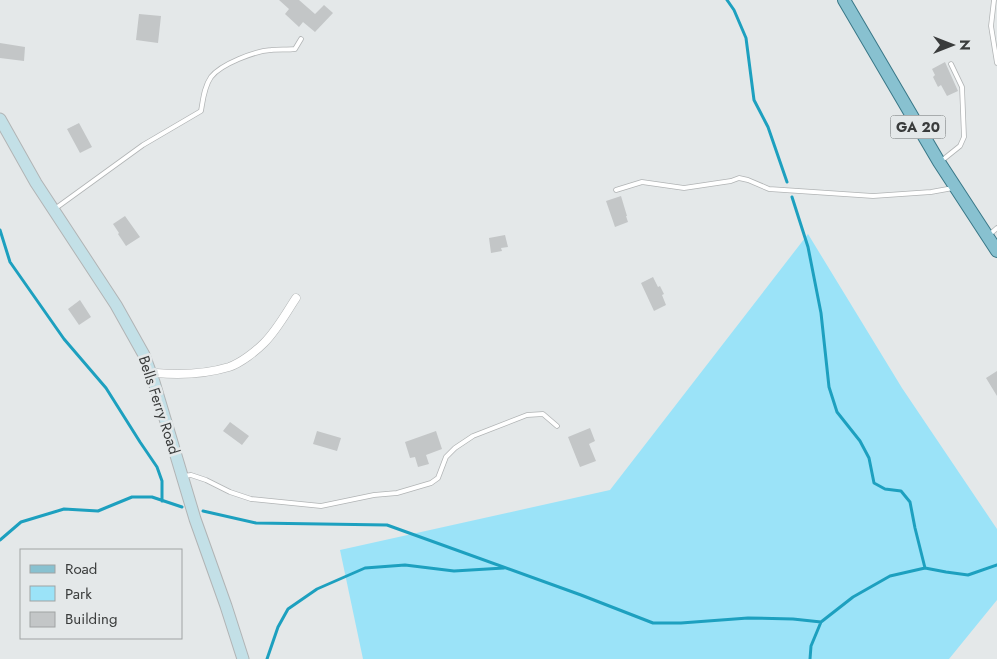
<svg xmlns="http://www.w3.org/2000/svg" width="997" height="659" viewBox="0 0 997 659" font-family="Jost,sans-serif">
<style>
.green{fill:#9be3f8}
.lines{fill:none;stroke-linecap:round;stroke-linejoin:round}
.stream{stroke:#1da0bf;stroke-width:3}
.building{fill:#c3c6c7}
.lane-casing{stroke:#b1b4b5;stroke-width:5.5}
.street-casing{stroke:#b1b4b5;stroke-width:9}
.secondary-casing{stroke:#b1b4b5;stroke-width:13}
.primary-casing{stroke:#397787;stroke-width:14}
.lane{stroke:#fff;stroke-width:4}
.street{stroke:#fff;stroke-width:8}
.secondary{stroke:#c3e0e7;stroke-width:11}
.primary{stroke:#88c1d0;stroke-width:12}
.labels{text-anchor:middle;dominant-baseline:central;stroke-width:5;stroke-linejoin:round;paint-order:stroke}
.shield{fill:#e4e8e9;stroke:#6d7070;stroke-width:1}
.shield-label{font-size:14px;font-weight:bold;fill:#3a3c3c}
.street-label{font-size:15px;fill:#3a3c3c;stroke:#e4e8e9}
</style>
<rect width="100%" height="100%" fill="#e4e8e9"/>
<path class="green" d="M 808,234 L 902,388 L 997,529 L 997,600 L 949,659 L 363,659 L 340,550 L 610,490 Z"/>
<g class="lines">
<path class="stream" d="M 727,0 L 734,10 L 746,38 L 754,100 L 768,127 L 787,182
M 792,197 L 808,247 L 821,313 L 829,387 L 837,412 L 860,441 L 869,458 L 874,483 L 885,489 L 901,491 L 910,502 L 915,528 L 925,568
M 0,230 L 10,262 L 64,339 L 106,388 L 140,442 L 157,467 L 162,481 L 162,501
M 203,511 L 256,523 L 387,525 L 581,595 L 653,623 L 681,623 L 748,618 L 793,619 L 821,622
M 0,540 L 21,522 L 64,509 L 98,511 L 132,497 L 152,497 L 182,507
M 267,659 L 278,627 L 288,609 L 317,589 L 365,568 L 405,565 L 454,571 L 504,568
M 810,659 L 811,646 L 821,622 L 853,597 L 890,576 L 925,568 L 946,572 L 968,575 L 997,565"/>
</g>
<path class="building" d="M 279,0 L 299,0 L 315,14 L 324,5 L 333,13 L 315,32 L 303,22 L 299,27 L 285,14 L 289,9 Z
M 139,14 L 161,16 L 158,43 L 136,40 Z
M 0,43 L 25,47 L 24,61 L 0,58 Z
M 945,62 L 958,91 L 947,96 L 941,85 L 938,87 L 933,77 L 935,75 L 932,69 Z
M 79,123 L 92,147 L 80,153 L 67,129 Z
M 621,196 L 627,216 L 626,216 L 628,222 L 615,227 L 606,201 Z
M 125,216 L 140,237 L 126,246 L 118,234 L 119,233 L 113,224 Z
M 505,235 L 508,247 L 501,248 L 502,251 L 491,253 L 489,238 Z
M 653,277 L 658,287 L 660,286 L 664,294 L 662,295 L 666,305 L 654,311 L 641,283 Z
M 80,300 L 91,317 L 79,325 L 68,309 Z
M 997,371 L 997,396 L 986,378 Z
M 230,422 L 249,436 L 242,445 L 223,431 Z
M 590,428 L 595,441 L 589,444 L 596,461 L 580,467 L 568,437 Z
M 317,431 L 341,438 L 337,451 L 313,444 Z
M 436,431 L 442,449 L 426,455 L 429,464 L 418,467 L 415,457 L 410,458 L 405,442 Z"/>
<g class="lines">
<g class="lane-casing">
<path id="lane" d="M 994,0 L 991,26 L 997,63
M 940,162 L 960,146 L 964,137 L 962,87 L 951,64
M 616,190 L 642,182 L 684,188 L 731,181 L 739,178 L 748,180 L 769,189 L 873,196 L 931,192 L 953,188
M 56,208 L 143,145 L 201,111 C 203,100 204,87 211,77 C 221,64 255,51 271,50 C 279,49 287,50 295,49 L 301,39
M 989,235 L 997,228
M 184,476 L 191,475 L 206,480 L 230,492 L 251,499 L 321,506 L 374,495 L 397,493 L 431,483 L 438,478 L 446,457 L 455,448 L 473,436 L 527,415 L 543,414 L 557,426"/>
</g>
<g class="street-casing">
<path id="street" d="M 152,375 L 156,373 C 180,375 206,374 229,367 C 241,363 256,351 264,343 C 277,330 286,313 296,298"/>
</g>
<g class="secondary-casing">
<path id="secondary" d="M 0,119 L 36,183 L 116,305 L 144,355 L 154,382 L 195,519 L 226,606 L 243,659"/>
</g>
<g class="primary-casing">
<path id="primary" d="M 844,0 L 939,162 L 997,251"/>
</g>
<use href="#lane" class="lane"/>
<use href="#street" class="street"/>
<use href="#secondary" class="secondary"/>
<use href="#primary" class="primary"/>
</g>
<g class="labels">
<rect class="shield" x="890.5" y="115.5" width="55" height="23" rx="4"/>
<g class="shield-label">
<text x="918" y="127">GA 20</text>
</g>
<g class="street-label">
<text transform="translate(159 405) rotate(72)">Bells Ferry Road</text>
</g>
</g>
<rect x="20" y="549" width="162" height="90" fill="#e4e8e9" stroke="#a0a3a4"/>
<rect x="30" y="565" width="25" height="8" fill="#88c1d0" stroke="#a0a3a4"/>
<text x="65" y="574" font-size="15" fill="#3a3c3c">Road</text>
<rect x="30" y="586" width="25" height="15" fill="#9be3f8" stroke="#a0a3a4"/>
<text x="65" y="599" font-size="15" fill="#3a3c3c">Park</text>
<rect x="30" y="612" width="25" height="15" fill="#c3c6c7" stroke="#a0a3a4"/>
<text x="65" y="624" font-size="15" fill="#3a3c3c">Building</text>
<g transform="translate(952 45) rotate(90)" stroke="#e4e8e9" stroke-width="4" paint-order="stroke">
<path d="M0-4L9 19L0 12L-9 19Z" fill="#3a3c3c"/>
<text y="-8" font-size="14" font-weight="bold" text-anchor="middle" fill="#3a3c3c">N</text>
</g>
</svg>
